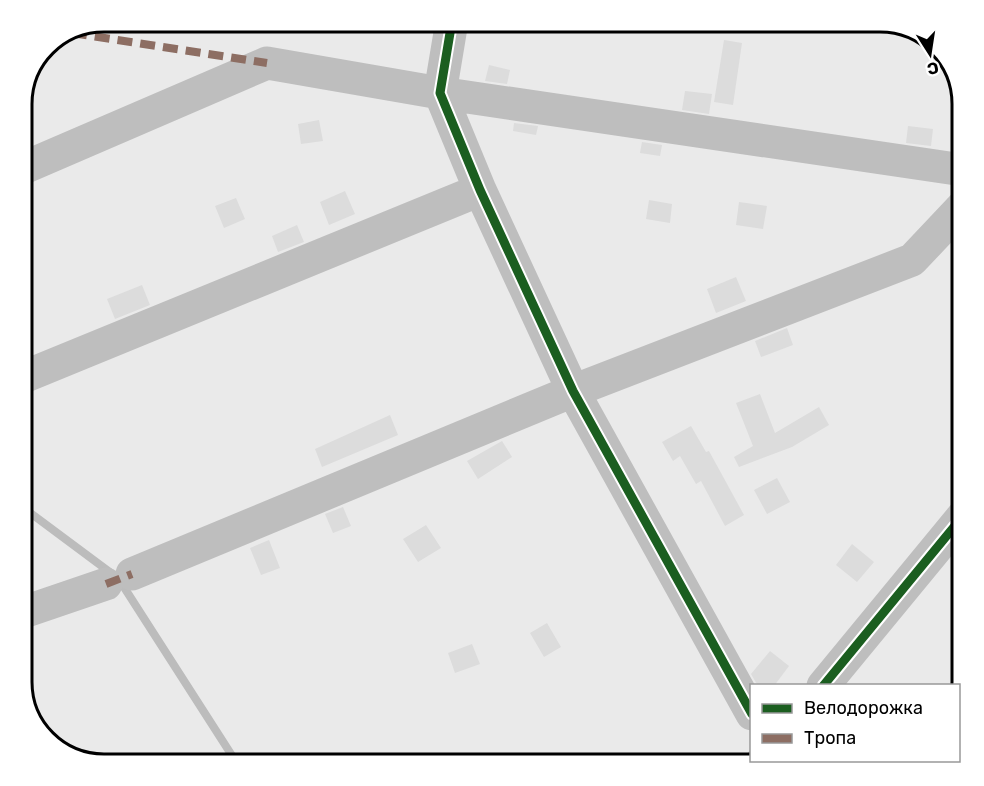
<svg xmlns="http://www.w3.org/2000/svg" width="984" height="786" viewBox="0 0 984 786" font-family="Rubik,sans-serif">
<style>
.green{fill:#eaeaea}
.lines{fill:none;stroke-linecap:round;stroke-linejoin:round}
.stream{stroke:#bcbcbc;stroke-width:8}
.building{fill:#dcdcdc}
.minor{stroke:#bebebe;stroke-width:33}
.quiet{stroke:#8d6e63;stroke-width:8;stroke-dasharray:15 8;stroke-linecap:butt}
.cycleway-casing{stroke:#fff;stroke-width:13}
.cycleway{stroke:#1b5e20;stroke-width:9}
.rim{fill:none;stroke:#000;stroke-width:3}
</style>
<rect width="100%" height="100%" fill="#fff"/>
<path class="green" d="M 104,21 L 881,21 L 935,41 L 963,104 L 963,683 L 959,694 L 958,686 L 752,686 L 752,760 L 890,761 L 880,765 L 103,765 L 49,745 L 21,687 L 21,98 L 49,42 Z"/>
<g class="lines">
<path class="stream" d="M 21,506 L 111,573
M 120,581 L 238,765"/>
</g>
<path class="building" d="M 724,40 L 742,43 L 733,105 L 714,102 Z
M 489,65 L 510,70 L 507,84 L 485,81 Z
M 685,91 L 712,94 L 709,114 L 682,110 Z
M 319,120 L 323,141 L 301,144 L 298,124 Z
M 514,123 L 538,126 L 536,135 L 513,131 Z
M 908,126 L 933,129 L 931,146 L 906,143 Z
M 642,142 L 662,145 L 660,156 L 640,153 Z
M 345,191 L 355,214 L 329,225 L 320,202 Z
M 236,198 L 245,219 L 224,228 L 215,206 Z
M 649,200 L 672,204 L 670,223 L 646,219 Z
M 739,202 L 767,206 L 763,229 L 736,225 Z
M 297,225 L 304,242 L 278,252 L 272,236 Z
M 736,277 L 746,301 L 716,313 L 707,289 Z
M 142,285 L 150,305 L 115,319 L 107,299 Z
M 787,328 L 793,345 L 761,357 L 755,341 Z
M 760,394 L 775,433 L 819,407 L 829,425 L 792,447 L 739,467 L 734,457 L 753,446 L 736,403 Z
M 390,415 L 398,435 L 322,467 L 315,449 Z
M 691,426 L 706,452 L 709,451 L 744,515 L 725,526 L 701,481 L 696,484 L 680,456 L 673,461 L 662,442 Z
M 502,441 L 512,457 L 478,479 L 467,461 Z
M 777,478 L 790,502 L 767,514 L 754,490 Z
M 343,507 L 351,526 L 333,533 L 325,514 Z
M 426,525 L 441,548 L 418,562 L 403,539 Z
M 269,540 L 280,568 L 261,575 L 250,548 Z
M 852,544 L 874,562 L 857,582 L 836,565 Z
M 547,623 L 561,647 L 544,657 L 530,633 Z
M 472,644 L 480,664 L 455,673 L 448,653 Z
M 770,651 L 789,666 L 774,686 L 758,686 L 751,674 Z"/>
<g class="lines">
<path class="minor" d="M 452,21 L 440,93 L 480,190 L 573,391 L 752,714
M 21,169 L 267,63 L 440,93 L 963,170
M 21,378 L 480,190
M 132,574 L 573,391 L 912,260 L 963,206
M 21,613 L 106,584
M 823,686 L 963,516
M 760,765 L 763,760"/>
<path class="quiet" d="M 72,33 L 267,63
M 106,584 L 132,574"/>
<g class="cycleway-casing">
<path id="cycleway" d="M 452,21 L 440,93 L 480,190 L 573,391 L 752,714
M 823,686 L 963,516"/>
</g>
<use href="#cycleway" class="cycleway"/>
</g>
<path d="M0 0H984V786H0ZM104 32H880A72 72 0 0 1 952 104V682A72 72 0 0 1 880 754H104A72 72 0 0 1 32 682V104A72 72 0 0 1 104 32Z" fill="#fff" fill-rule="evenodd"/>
<path class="rim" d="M104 32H880A72 72 0 0 1 952 104V682A72 72 0 0 1 880 754H104A72 72 0 0 1 32 682V104A72 72 0 0 1 104 32Z"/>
<rect x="750" y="684" width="210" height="78" fill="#ffffff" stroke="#999999" stroke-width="1.5"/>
<rect x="762" y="704" width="30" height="9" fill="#1b5e20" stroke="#999999" stroke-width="1.5"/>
<text x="804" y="714" font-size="18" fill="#000000">Велодорожка</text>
<rect x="762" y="734" width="30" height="9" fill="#8d6e63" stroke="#999999" stroke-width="1.5"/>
<text x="804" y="744" font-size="18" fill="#000000">Тропа</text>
<g transform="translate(930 54) rotate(168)" stroke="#ffffff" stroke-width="4.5" paint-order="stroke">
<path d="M0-4.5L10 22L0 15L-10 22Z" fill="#000000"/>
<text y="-9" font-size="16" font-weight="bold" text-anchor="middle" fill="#000000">С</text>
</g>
</svg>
